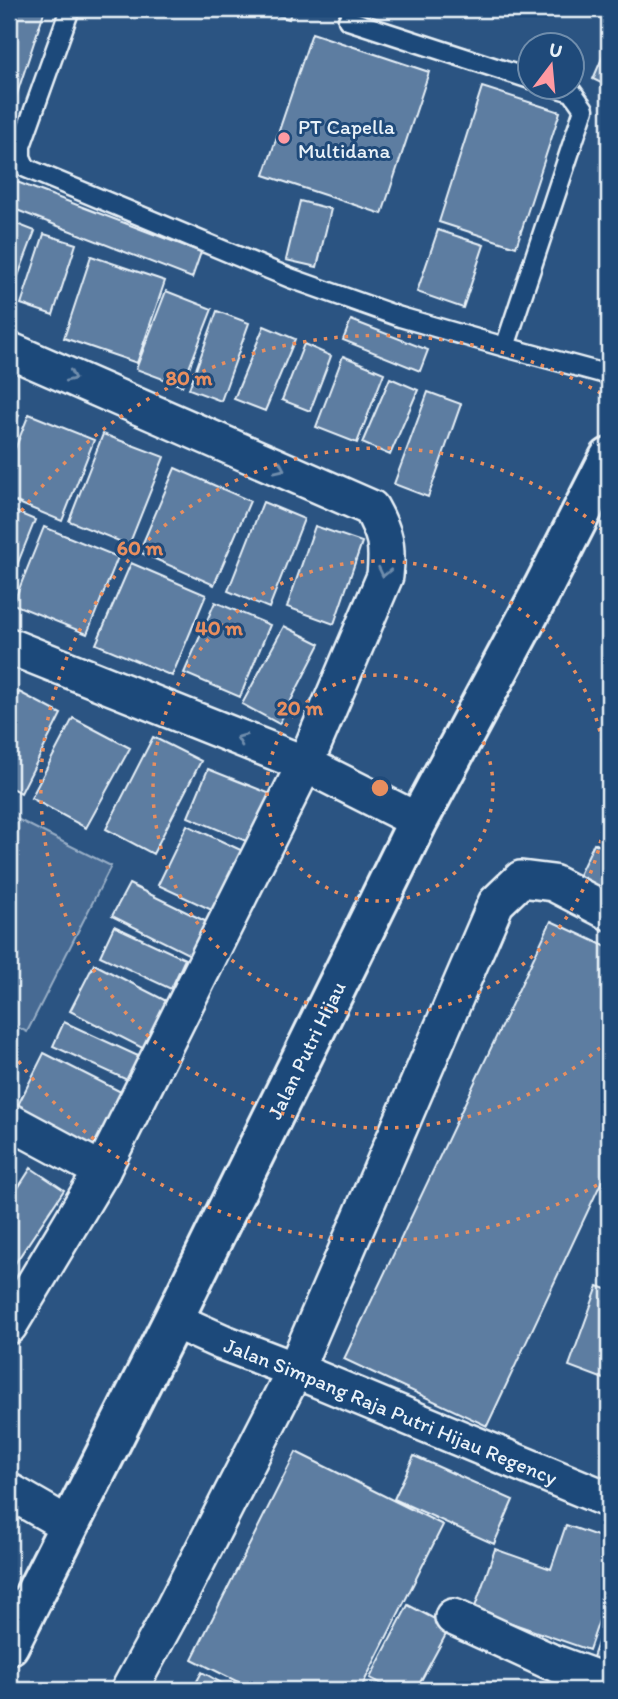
<svg xmlns="http://www.w3.org/2000/svg" width="618" height="1699" viewBox="0 0 618 1699" font-family="Itim,sans-serif">
<style>
.green{fill:#476b93;stroke:#98aec6;stroke-width:2}
.building{fill:#5d7da1;stroke:#e8f1f8;stroke-width:2}
.lines{fill:none;stroke-linecap:round;stroke-linejoin:round}
.lane-casing{stroke:#e8f1f8;stroke-width:23}
.street-casing{stroke:#e8f1f8;stroke-width:40}
.primary-casing{stroke:#e8f1f8;stroke-width:44}
.lane{stroke:#1f4a7a;stroke-width:18}
.street{stroke:#1f4a7a;stroke-width:35}
.primary{stroke:#1f4a7a;stroke-width:38}
.oneway{stroke:#6f8dac}
.ring{fill:none;stroke:#e88e5f;stroke-width:3.5;stroke-dasharray:3.5 7}
.poi-dot{fill:#ff9aa2;stroke:#1f4a7a;stroke-width:2.5}
.labels{text-anchor:middle;dominant-baseline:central;stroke-width:6;stroke-linejoin:round;paint-order:stroke}
.poi-label{font-size:21px;fill:#e8f1f8;stroke:#1f4a7a;text-anchor:start}
.street-label{font-size:21px;fill:#e8f1f8;stroke:#1f4a7a}
.centre{fill:#e88e5f;stroke:#1f4a7a;stroke-width:3.5}
.ring-label{font-size:21px;text-anchor:middle;font-weight:bold;fill:#e88e5f;stroke:#1f4a7a;stroke-width:6;stroke-linejoin:round;paint-order:stroke}
</style>
<rect width="100%" height="100%" fill="#2b5482"/>
<filter id="ink" filterUnits="userSpaceOnUse"><feTurbulence type="fractalNoise" baseFrequency=".0143" numOctaves="2"/><feDisplacementMap in="SourceGraphic" scale="14" xChannelSelector="R" yChannelSelector="G"/><feConvolveMatrix kernelMatrix="1 2 1 2 8 2 1 2 1" color-interpolation-filters="sRGB"/></filter>
<g filter="url(#ink)">
<path class="green" d="M 9,815 L 111,866 L 27,1032 L 9,1023 Z"/>
<path class="building" d="M 9,9 L 45,9 L 9,118 Z
M 257,9 L 292,9 L 289,19 Z
M 312,33 L 429,72 L 382,214 L 264,175 Z
M 609,42 L 609,87 L 593,79 Z
M 482,87 L 560,112 L 516,247 L 439,222 Z
M 9,179 L 201,252 L 192,278 L 9,207 Z
M 300,201 L 331,209 L 317,267 L 286,260 Z
M 9,221 L 35,231 L 9,300 Z
M 438,230 L 484,245 L 463,308 L 417,292 Z
M 44,234 L 76,244 L 53,315 L 21,304 Z
M 91,256 L 165,281 L 137,363 L 64,338 Z
M 166,291 L 212,309 L 182,386 L 136,369 Z
M 217,311 L 249,323 L 221,401 L 189,389 Z
M 351,320 L 428,350 L 420,371 L 343,340 Z
M 264,326 L 295,339 L 265,411 L 234,399 Z
M 304,344 L 331,356 L 310,411 L 282,400 Z
M 343,356 L 384,373 L 357,443 L 316,427 Z
M 390,378 L 418,390 L 390,455 L 362,443 Z
M 428,392 L 461,404 L 428,497 L 394,484 Z
M 9,411 L 19,415 L 9,436 Z
M 29,414 L 94,440 L 62,521 L 9,499 L 9,464 Z
M 103,434 L 164,457 L 129,545 L 69,521 Z
M 175,468 L 250,501 L 214,585 L 139,552 Z
M 263,502 L 304,519 L 269,608 L 228,591 Z
M 9,509 L 35,520 L 9,585 Z
M 315,526 L 362,542 L 334,624 L 287,607 Z
M 44,527 L 118,557 L 87,634 L 13,604 Z
M 131,563 L 206,595 L 172,676 L 96,644 Z
M 215,602 L 270,625 L 240,697 L 184,673 Z
M 284,626 L 320,644 L 279,724 L 242,704 Z
M 19,692 L 61,714 L 21,793 L 9,787 L 9,711 Z
M 73,718 L 130,748 L 86,828 L 31,798 Z
M 153,737 L 201,761 L 153,854 L 106,829 Z
M 208,769 L 278,797 L 258,846 L 188,817 Z
M 187,825 L 245,852 L 216,912 L 158,885 Z
M 594,843 L 609,850 L 609,894 L 577,879 Z
M 129,884 L 209,923 L 192,956 L 112,916 Z
M 551,921 L 609,948 L 609,1171 L 607,1170 L 487,1426 L 344,1359 Z
M 114,926 L 185,959 L 171,989 L 100,956 Z
M 94,964 L 178,1007 L 154,1054 L 70,1011 Z
M 64,1022 L 149,1061 L 138,1085 L 53,1046 Z
M 44,1053 L 133,1098 L 106,1153 L 16,1109 Z
M 31,1168 L 64,1190 L 12,1268 L 9,1266 L 9,1202 Z
M 598,1286 L 609,1290 L 609,1381 L 569,1366 Z
M 296,1452 L 443,1525 L 360,1690 L 254,1690 L 192,1659 Z
M 414,1456 L 513,1500 L 494,1544 L 394,1499 Z
M 566,1525 L 609,1540 L 609,1591 L 589,1650 L 474,1610 L 495,1549 L 551,1569 Z
M 408,1605 L 450,1627 L 416,1690 L 394,1690 L 370,1678 Z
M 609,1610 L 609,1669 L 591,1663 Z
M 202,1672 L 234,1690 L 192,1690 Z
M 452,1682 L 496,1690 L 450,1690 Z"/>
<g class="lines">
<g class="lane-casing">
<path id="lane" d="M 70,9 L 21,146 L 21,157 L 26,168 L 290,278 L 400,317 L 505,347
M 348,20 L 530,79
M 558,88 L 572,92 L 584,109 L 505,347 L 609,375"/>
</g>
<g class="street-casing">
<g id="street">
<path d="M 9,350 L 371,508 C 386,535 388,546 385,576 L 305,764 L 102,1171 L 9,1326"/>
<path d="M 9,646 L 305,764 L 418,821"/>
<path d="M 9,1121 L 102,1171"/>
<path id="s1" d="M 173,1320 L 222,1342 L 295,1370 L 609,1500"/>
<path d="M 9,1491 L 68,1525"/>
<path d="M 453,1617 L 549,1661 L 609,1683"/>
<path d="M 129,1690 L 171,1613 L 295,1370 L 496,903 L 521,879 L 553,883 L 609,912"/>
</g>
</g>
<g class="primary-casing">
<g id="primary">
<path id="s2" d="M 9,1645 L 173,1320 L 418,821 L 543,588 L 609,458"/>
</g>
</g>
<use href="#lane" class="lane"/>
<use href="#street" class="street"/>
<use href="#primary" class="primary"/>
</g>
<defs><path id="oneway-chevron" d="M-2-3.5L2.5 0L-2 3.5" fill="none" stroke-width="1.6" stroke-linecap="round" stroke-linejoin="round" transform="scale(1.75)"/></defs>
<g class="oneway">
<use href="#oneway-chevron" transform="translate(71 377) rotate(24)"/>
<use href="#oneway-chevron" transform="translate(280 468) rotate(24)"/>
<use href="#oneway-chevron" transform="translate(384 572) rotate(102)"/>
<use href="#oneway-chevron" transform="translate(241 739) rotate(-158)"/>
</g>
</g>
<g class="ring">
<circle cx="380" cy="788" r="113"/>
<circle cx="380" cy="788" r="227"/>
<path d="M608 1041A340 340 0 1 1 608 535"/>
<path d="M606 1180A453 453 0 0 1 9 1048M9 528A453 453 0 0 1 606 396"/>
</g>
<circle class="poi-dot" cx="284" cy="138" r="7"/>
<g class="labels">
<g class="poi-label">
<text x="298" y="126">PT Capella<tspan x="298" dy="24">Multidana</tspan></text>
</g>
<g class="street-label">
<text stroke="none"><textPath href="#s2" startOffset="665">Jalan Putri Hijau</textPath></text>
<text stroke="none"><textPath href="#s1" startOffset="236">Jalan Simpang Raja Putri Hijau Regency</textPath></text>
</g>
</g>
<circle cx="380" cy="788" r="10" class="centre"/>
<g class="ring-label">
<text x="189" y="385">80 m</text>
<text x="140" y="555">60 m</text>
<text x="219" y="635">40 m</text>
<text x="300" y="715">20 m</text>
</g>
<rect width="618" height="1699" fill="none" stroke="#1f4a7a" stroke-width="35"/>
<rect x="18" y="18" width="583" height="1664" fill="none" stroke="#e8f1f8" stroke-width="2.5" filter="url(#ink)"/>
<g transform="translate(551 66) rotate(16)"><circle r="33" fill="#1f4a7a" stroke="#6f8dac" stroke-width="2"/>
<path d="M0-5L12 26L0 18L-12 26Z" fill="#ff9aa2"/>
<text y="-10" font-size="19" font-weight="bold" text-anchor="middle" fill="#e8f1f8">U</text>
</g>
</svg>
